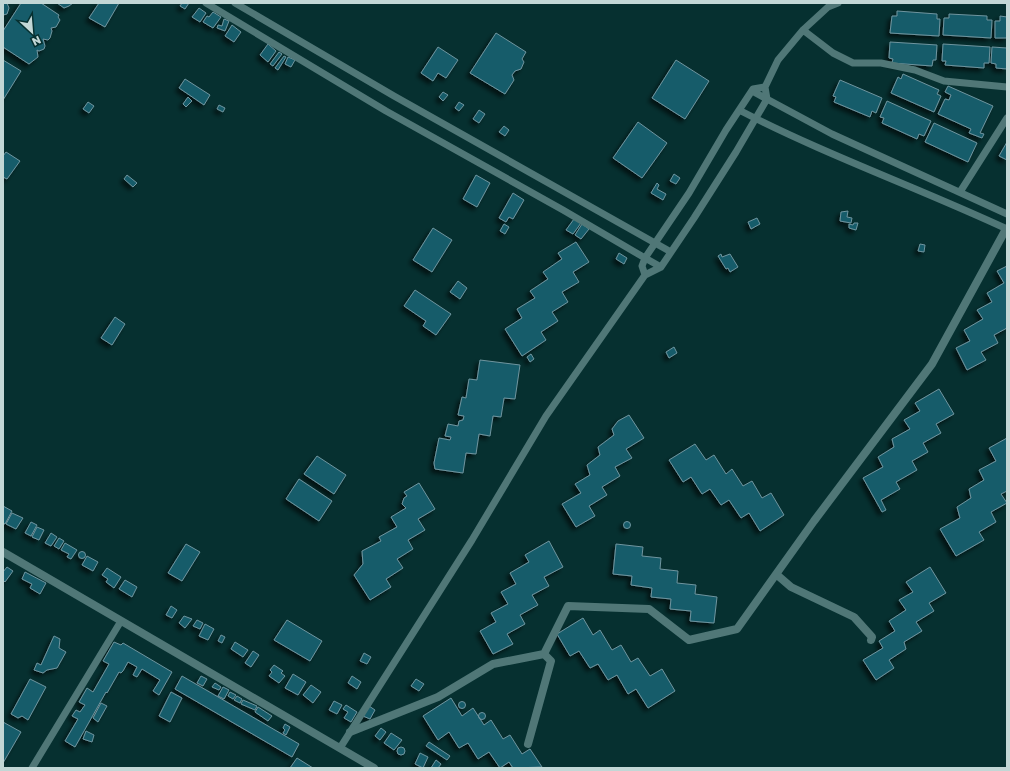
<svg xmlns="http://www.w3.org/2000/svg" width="1010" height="771" viewBox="0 0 1010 771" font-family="'Golos Text',sans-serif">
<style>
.building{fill:#165b6a;stroke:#6f959f;filter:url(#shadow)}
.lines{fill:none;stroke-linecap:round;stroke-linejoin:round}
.lane{stroke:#507777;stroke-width:7}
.street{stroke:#507777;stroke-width:8}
</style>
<defs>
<filter id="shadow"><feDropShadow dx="-3.5" dy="3.5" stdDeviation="2" flood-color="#0009"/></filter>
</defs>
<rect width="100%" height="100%" fill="#063030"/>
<path class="building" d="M 3,3 L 7,3 L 9,8 L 7,14 L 3,15 Z
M 21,3 L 41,3 L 59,15 L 58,17 L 60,20 L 56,27 L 51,28 L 52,31 L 50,38 L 48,40 L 43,39 L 45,46 L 44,49 L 39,51 L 37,50 L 38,57 L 29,64 L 3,47 L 3,31 Z
M 57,3 L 73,3 L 69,6 L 64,8 Z
M 99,3 L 119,3 L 105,27 L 89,18 Z
M 182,3 L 189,3 L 185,9 L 180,6 Z
M 199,8 L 206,13 L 200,22 L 192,17 Z
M 897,11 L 937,14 L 937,19 L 940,19 L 939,36 L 890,33 L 892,16 L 897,16 Z
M 213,12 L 221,17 L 213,28 L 203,22 L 207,16 L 209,17 Z
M 949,14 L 987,16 L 987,20 L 992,20 L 991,38 L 943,35 L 944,18 L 949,18 Z
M 1000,16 L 1007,17 L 1007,38 L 995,38 L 995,21 L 1000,21 Z
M 224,19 L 229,21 L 225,31 L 217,28 L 218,25 L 222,26 Z
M 232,25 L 241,32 L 234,42 L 225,36 Z
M 496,33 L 526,52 L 522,59 L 524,62 L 521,69 L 515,71 L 512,75 L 514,80 L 505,94 L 470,73 Z
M 890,42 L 937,45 L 936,60 L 933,60 L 932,66 L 892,63 L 893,59 L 889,58 Z
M 268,44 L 276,51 L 268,62 L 260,55 Z
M 943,44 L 990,47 L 989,63 L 984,63 L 984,68 L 945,65 L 946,61 L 942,61 Z
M 438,47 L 458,60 L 446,78 L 438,73 L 433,81 L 421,73 Z
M 992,47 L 1007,48 L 1007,69 L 996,68 L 996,64 L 991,63 Z
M 279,52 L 282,54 L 273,66 L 270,64 Z
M 284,56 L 286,57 L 278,70 L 275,68 Z
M 288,57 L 295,60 L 291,67 L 285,64 Z
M 3,60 L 21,71 L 3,100 Z
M 676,60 L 709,81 L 685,119 L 652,98 Z
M 903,74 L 939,90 L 937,94 L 941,96 L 934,112 L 891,93 L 898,77 L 901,79 Z
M 185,79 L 210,95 L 204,105 L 179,88 Z
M 840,80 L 882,98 L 876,113 L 872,111 L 870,117 L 834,102 L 836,97 L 833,96 Z
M 948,86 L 993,106 L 980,133 L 984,134 L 982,138 L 969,133 L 971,129 L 938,114 L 945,99 L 949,100 L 951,95 L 945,92 Z
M 443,92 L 448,95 L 443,101 L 439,97 Z
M 188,97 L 192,101 L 186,107 L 183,104 Z
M 887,101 L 931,121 L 924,136 L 919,134 L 917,139 L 882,123 L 884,118 L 880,117 Z
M 88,102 L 94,106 L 89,113 L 83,109 Z
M 459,102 L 464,105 L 459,111 L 455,108 Z
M 219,105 L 225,108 L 223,112 L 217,109 Z
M 479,110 L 485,114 L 479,123 L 473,119 Z
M 638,122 L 667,143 L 642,178 L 613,158 Z
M 934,123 L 977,143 L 968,162 L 925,142 Z
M 504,126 L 509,130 L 505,136 L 499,132 Z
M 1007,142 L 1007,160 L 999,156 Z
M 6,152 L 20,161 L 7,179 L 3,177 L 3,156 Z
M 674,174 L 680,178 L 676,184 L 670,181 Z
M 127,175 L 137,183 L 133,187 L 124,179 Z
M 476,175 L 490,183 L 477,207 L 463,199 Z
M 657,183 L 659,185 L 657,189 L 666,194 L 663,200 L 651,193 Z
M 513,193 L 524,200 L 513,219 L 509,217 L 506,222 L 499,218 Z
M 848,211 L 847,217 L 852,218 L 851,223 L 840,221 L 841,212 Z
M 757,218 L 760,224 L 751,229 L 748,222 Z
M 574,219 L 581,223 L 573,234 L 566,230 Z
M 854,223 L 858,223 L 856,230 L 849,228 L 849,224 L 853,225 Z
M 504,224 L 509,227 L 505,234 L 500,231 Z
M 582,224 L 589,229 L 581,239 L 575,235 Z
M 433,228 L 452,240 L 432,272 L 413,260 Z
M 576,242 L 589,262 L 573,272 L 579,282 L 562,292 L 568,302 L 552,312 L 558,321 L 541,332 L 546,340 L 522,356 L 505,329 L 522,318 L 517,309 L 535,298 L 530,291 L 548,279 L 543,272 L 562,259 L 558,253 Z
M 920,244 L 925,245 L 924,252 L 918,251 Z
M 619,253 L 627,258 L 624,264 L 616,259 Z
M 721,254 L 722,257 L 730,254 L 738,267 L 730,272 L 728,268 L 726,269 L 718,256 Z
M 1007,266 L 1007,328 L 994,335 L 998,343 L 981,352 L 986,360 L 967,370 L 956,348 L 970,341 L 964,330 L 983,319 L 977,310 L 992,302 L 987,293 L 1004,283 L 997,271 Z
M 458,281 L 467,288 L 460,299 L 450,292 Z
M 415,290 L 451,314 L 436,335 L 423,326 L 426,321 L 404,306 Z
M 115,317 L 125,324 L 112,345 L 101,338 Z
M 674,347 L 677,353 L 669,358 L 666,352 Z
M 531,354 L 534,359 L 530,362 L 527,357 Z
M 480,360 L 520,365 L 515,399 L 504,398 L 501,417 L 493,416 L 490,436 L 479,434 L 476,454 L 466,453 L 463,473 L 435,469 L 434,463 L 439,438 L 450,440 L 451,437 L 445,436 L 448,424 L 458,426 L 459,421 L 463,420 L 464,416 L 458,415 L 462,397 L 466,398 L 469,379 L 477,380 Z
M 939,389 L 954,414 L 936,424 L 941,433 L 923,443 L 928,452 L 912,461 L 917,470 L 896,482 L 900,489 L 881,500 L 886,510 L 882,512 L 863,478 L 883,467 L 878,457 L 894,447 L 892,439 L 910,429 L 904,420 L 920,411 L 915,403 Z
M 629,415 L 644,438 L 626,449 L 632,458 L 615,467 L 620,476 L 602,487 L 607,495 L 589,506 L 595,516 L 576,527 L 562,504 L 581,493 L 575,484 L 590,475 L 587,465 L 600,455 L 598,447 L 614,435 L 612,429 L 618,421 Z
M 1007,438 L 1007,491 L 1001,494 L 1007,503 L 991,512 L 996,522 L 979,532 L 984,540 L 956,556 L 940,529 L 960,518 L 957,507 L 971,498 L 969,489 L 984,480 L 979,470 L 996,461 L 989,448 Z
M 695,444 L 706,460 L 714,455 L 726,474 L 732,469 L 743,486 L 752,481 L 762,498 L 771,493 L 784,515 L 760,531 L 749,513 L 741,518 L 729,500 L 721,505 L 710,489 L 702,494 L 691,477 L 683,482 L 669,460 Z
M 317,456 L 346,475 L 334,494 L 304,474 Z
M 299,479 L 332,501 L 319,521 L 286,499 Z
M 419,483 L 435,509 L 418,519 L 425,530 L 408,540 L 413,549 L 397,559 L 403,568 L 386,579 L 391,587 L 370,600 L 354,575 L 363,564 L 362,551 L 381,541 L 379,537 L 397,527 L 391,517 L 406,508 L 402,504 L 404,498 L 407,496 L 404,492 Z
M 3,506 L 12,511 L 5,524 L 3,523 Z
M 12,513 L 23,518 L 16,529 L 6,524 Z
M623.5 525a3.5 3.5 0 1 1 7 0a3.5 3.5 0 1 1-7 0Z
M 31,522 L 37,525 L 31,536 L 25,533 Z
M 37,527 L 44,530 L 39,540 L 32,537 Z
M 51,533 L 57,537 L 51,546 L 45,543 Z
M 59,538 L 64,541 L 59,549 L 54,546 Z
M 549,541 L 563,567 L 544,577 L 549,586 L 532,595 L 538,605 L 520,615 L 525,624 L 507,634 L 513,644 L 493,654 L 480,631 L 496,622 L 491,613 L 508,604 L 501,592 L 516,584 L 510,573 L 529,562 L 525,555 Z
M 65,543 L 77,550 L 71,559 L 67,557 L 69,554 L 61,550 Z
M 186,544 L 200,552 L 182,581 L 168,573 Z
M 616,544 L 643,547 L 642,556 L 661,558 L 660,569 L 678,571 L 677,583 L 696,585 L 695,594 L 717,597 L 714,623 L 690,621 L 691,611 L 670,609 L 671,599 L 651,597 L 652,588 L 631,585 L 632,576 L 613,574 Z
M78.5 555a3.5 3.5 0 1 1 7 0a3.5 3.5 0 1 1-7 0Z
M 87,556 L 98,562 L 93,571 L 82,565 Z
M 7,567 L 13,571 L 5,582 L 3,580 L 3,572 Z
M 930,567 L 946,593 L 929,603 L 934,611 L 916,622 L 922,631 L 904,642 L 906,649 L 889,660 L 894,668 L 876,680 L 863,660 L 883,648 L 879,641 L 895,631 L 889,621 L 906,610 L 899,600 L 913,592 L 906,582 Z
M 107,568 L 121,577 L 114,588 L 106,582 L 108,579 L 102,575 Z
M 25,572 L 46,583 L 40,594 L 30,588 L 32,584 L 22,579 Z
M 125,580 L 137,587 L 132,597 L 119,589 Z
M 171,606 L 177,610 L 172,618 L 166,615 Z
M 184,616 L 192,619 L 185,628 L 179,623 Z
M 583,618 L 593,635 L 600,630 L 612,650 L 621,645 L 631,662 L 638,658 L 650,676 L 662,669 L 675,691 L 648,708 L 636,689 L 628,694 L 617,675 L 608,680 L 598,664 L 590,668 L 579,651 L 570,656 L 557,634 Z
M 197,620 L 203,623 L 200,629 L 193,626 Z
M 287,620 L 322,641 L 310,661 L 274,640 Z
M 205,624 L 214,629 L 208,640 L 199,636 Z
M 221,635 L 225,637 L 222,643 L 218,641 Z
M 54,636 L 60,639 L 59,648 L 66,652 L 57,668 L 47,670 L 43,673 L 34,670 L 37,663 L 41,665 Z
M 114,642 L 121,645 L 123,643 L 172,672 L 159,695 L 153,691 L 160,680 L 142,669 L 137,677 L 133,675 L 137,667 L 128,662 L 123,671 L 121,673 L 119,672 L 107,693 L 106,692 L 75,747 L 65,741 L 78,719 L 72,716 L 76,710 L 80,712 L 85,705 L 79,702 L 87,688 L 93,692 L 109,664 L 103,661 Z
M 235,642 L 248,650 L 243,657 L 231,649 Z
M 253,651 L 259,655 L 251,667 L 245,663 Z
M 364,653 L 371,657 L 367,664 L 360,661 Z
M 274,665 L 283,671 L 281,673 L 285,676 L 279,683 L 269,676 L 272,672 L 270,670 Z
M 293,674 L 306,682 L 298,695 L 285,688 Z
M 182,676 L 299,744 L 292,757 L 175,689 Z
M 201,676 L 207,679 L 203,686 L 197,683 Z
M 352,676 L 361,682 L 357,689 L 348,683 Z
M 30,679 L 46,687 L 28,720 L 22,716 L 18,718 L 11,714 Z
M 416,679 L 424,684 L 419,691 L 411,686 Z
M 215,683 L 221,687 L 219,690 L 212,687 Z
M 311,685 L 321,692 L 313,703 L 303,695 Z
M 223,687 L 229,690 L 224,699 L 218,696 Z
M 171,692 L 182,698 L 170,722 L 159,716 Z
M 230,692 L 236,695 L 233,699 L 228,696 Z
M 237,696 L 242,699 L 240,703 L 234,700 Z
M 451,698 L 462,716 L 473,708 L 484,725 L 491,720 L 503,739 L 510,735 L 522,754 L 530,749 L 542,767 L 513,768 L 509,762 L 500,768 L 489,752 L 478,759 L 468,743 L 459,748 L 449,732 L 438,740 L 423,716 Z
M 243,700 L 257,706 L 255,710 L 241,704 Z
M 334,701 L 342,705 L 337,714 L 329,710 Z
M458.5 705a3.5 3.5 0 1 1 7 0a3.5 3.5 0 1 1-7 0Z
M 101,703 L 107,706 L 98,722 L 93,718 Z
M 346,705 L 357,712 L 351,722 L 344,718 L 348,712 L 343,709 Z
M 369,706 L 375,710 L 370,719 L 363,716 Z
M 258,707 L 272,716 L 268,721 L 255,712 Z
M478.5 716a3.5 3.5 0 1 1 7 0a3.5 3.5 0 1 1-7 0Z
M 3,722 L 21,732 L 3,763 Z
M 285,724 L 290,727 L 286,735 L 283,733 L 285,730 L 283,728 Z
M 381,728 L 386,732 L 380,740 L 375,736 Z
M 86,731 L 94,735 L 92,742 L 83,739 Z
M 391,733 L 402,740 L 394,750 L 384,743 Z
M 429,742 L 450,756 L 447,760 L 426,746 Z
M397 751a4 4 0 1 1 8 0a4 4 0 1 1-8 0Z
M 420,753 L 428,757 L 423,768 L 415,764 Z
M 297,758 L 313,768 L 290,768 Z
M 436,760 L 441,764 L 438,768 L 431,768 Z"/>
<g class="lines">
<path class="lane" d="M 206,3 L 386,111 L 563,210 L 645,258 L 661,267
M 235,3 L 394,96 L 671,252
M 803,30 L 833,53 L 853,63 L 881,63 L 915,70 L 944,81 L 1007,87
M 752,91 L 832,134 L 1007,214
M 739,110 C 826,155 919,188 1007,229
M 960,192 L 1007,118
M 645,275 L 642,266 L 645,258 L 689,193 L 726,130 L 753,89 L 765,87
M 340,748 L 472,540 L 546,416 L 645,275 L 661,267 L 694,218 L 736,152 L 767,99 L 765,87 L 778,60 L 803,30 L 828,7 L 838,3
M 32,768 L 121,621"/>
<path class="street" d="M 3,552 L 374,768
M 776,574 L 791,587 L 854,617 L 872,637 L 871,640
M 350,732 L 438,697 L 493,664 L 544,654 L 568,606 L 649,609 L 689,640 L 737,629 L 814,521 L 932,364 L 1006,229
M 528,744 L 551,661 L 544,654"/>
</g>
<rect width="1010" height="771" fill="none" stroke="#c2d7d6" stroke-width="8"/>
<g transform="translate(32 32) rotate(154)" stroke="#063030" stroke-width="3" paint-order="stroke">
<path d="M0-3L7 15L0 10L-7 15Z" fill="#c2d7d6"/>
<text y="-6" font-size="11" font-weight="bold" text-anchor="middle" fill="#c2d7d6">N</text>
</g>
</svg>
